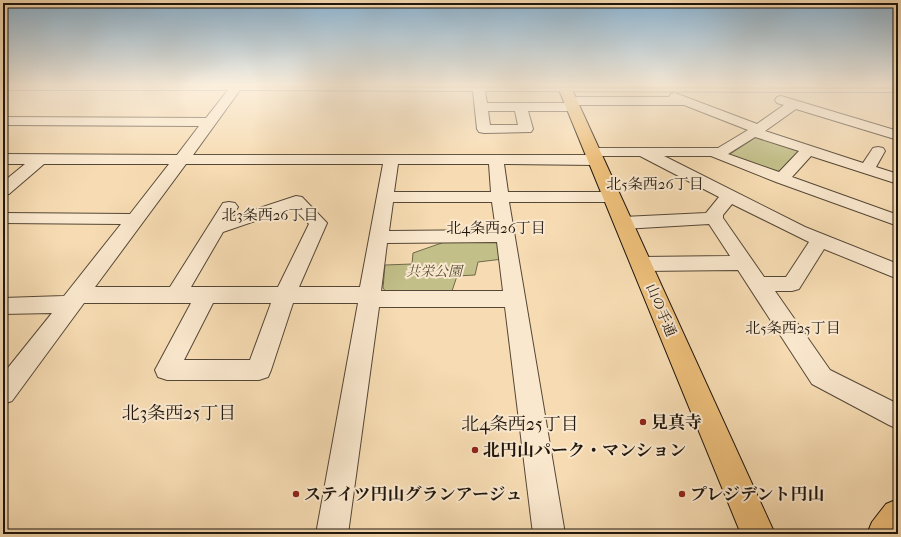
<svg xmlns="http://www.w3.org/2000/svg" width="901" height="537" viewBox="0 0 901 537" font-family="'IM FELL French Canon','Noto Serif JP',serif">
<style>
.green{fill:#c2bf89;stroke:#706a4b}
.lines{fill:none;stroke-linecap:round;stroke-linejoin:round}
.minor-casing{stroke:#544736;stroke-width:2}
.major-casing{stroke:#1e150d;stroke-width:2}
.minor{fill:#fae8ce;fill-rule:evenodd}
.major{fill:#ecbe7a;fill-rule:evenodd}
.metro-1-casing{stroke:#fae8ce;stroke-width:3}
.metro-1{fill:#dd7a02;fill-rule:evenodd}
.poi-dot{fill:#8f2418;stroke:#fae8ce;stroke-width:1.5}
.labels{text-anchor:middle;dominant-baseline:central;stroke-width:4;stroke-linejoin:round;paint-order:stroke}
.park-label{font-size:14px;font-style:italic;fill:#575038;stroke:#fae8ce}
.street-label{font-size:14px;fill:#1e150d;stroke:#fae8ce}
.neighbourhood-label{font-size:15px;fill:#1e150d;stroke:#fae8ce}
.near-poi-label{font-size:17px;font-weight:bold;fill:#1e150d;stroke:#fae8ce;text-anchor:start}
.near-neighbourhood-label{font-size:18px;fill:#1e150d;stroke:#fae8ce}
</style>
<rect width="100%" height="100%" fill="#f7dcb3"/>
<filter id="stains"><feTurbulence type="fractalNoise" baseFrequency=".005" numOctaves="4"/><feColorMatrix values="0 0 0 0 .2 0 0 0 0 .09 0 0 0 0 .02 0 0 0 .5 -.17"/></filter>
<radialGradient id="worn" r=".72"><stop offset=".6" stop-color="#630" stop-opacity="0"/><stop offset="1" stop-color="#630" stop-opacity=".3"/></radialGradient>
<path class="green" d="M 758,136 L 804,150 L 780,176 L 727,156 Z
M 498,237 L 503,259 L 478,262 L 475,275 L 457,276 L 451,294 L 388,294 L 383,288 L 385,265 L 412,264 L 413,253 L 453,239 Z"/>
<g class="lines">
<g class="minor-casing">
<path id="minor" d="M 3,85 L 898,85 L 898,92 L 485,91 L 487,103 L 565,103 L 564,101 L 566,98 L 570,97 L 669,97 L 671,94 L 675,93 L 757,124 L 784,105 L 777,103 L 775,100 L 777,97 L 781,96 L 898,131 L 898,140 L 796,109 L 765,131 L 863,163 L 873,148 L 878,147 L 883,148 L 885,151 L 876,167 L 898,174 L 898,184 L 811,156 L 792,177 L 898,215 L 898,226 L 776,182 L 711,156 L 664,156 L 805,227 L 898,264 L 898,279 L 824,249 L 799,289 L 792,291 L 775,291 L 830,370 L 898,404 L 898,429 L 889,425 L 812,384 L 738,270 L 641,271 L 634,269 L 631,264 L 634,259 L 641,257 L 730,256 L 709,224 L 623,229 L 617,227 L 614,223 L 617,219 L 623,217 L 706,213 L 719,197 L 640,156 L 599,156 L 603,160 L 600,163 L 595,165 L 504,164 L 508,192 L 612,192 L 618,193 L 620,197 L 618,201 L 612,202 L 509,202 L 565,534 L 533,534 L 505,307 L 379,307 L 348,534 L 316,534 L 358,303 L 293,303 L 271,370 L 268,377 L 259,380 L 167,380 L 158,377 L 155,370 L 191,303 L 84,303 L 12,401 L 3,404 L 3,374 L 52,313 L 3,314 L 3,298 L 64,296 L 121,224 L 3,223 L 3,213 L 130,214 L 169,164 L 44,164 L 9,194 L 3,195 L 3,182 L 25,164 L 3,164 L 3,154 L 177,155 L 199,126 L 3,125 L 3,117 L 206,118 L 228,90 L 3,90 ZM 240,90 L 473,91 L 477,129 L 479,132 L 484,133 L 531,132 L 533,129 L 528,111 L 572,111 L 577,110 L 578,107 L 577,105 L 684,105 L 748,130 L 718,148 L 592,148 L 587,149 L 585,152 L 588,155 L 193,155 ZM 488,111 L 515,111 L 518,125 L 490,125 ZM 755,137 L 799,151 L 779,172 L 728,154 ZM 186,164 L 383,164 L 360,287 L 299,287 L 327,223 L 302,197 L 296,196 L 232,217 L 238,207 L 235,203 L 229,202 L 223,203 L 170,287 L 95,287 ZM 398,164 L 489,164 L 491,192 L 394,192 ZM 393,202 L 492,202 L 496,230 L 389,231 ZM 732,204 L 809,242 L 786,277 L 764,277 L 723,218 L 723,215 ZM 293,208 L 309,224 L 278,287 L 191,287 L 223,232 ZM 497,242 L 503,291 L 381,291 L 387,243 ZM 213,303 L 271,303 L 250,360 L 184,360 Z"/>
</g>
<g class="major-casing">
<path id="major" d="M 557,85 L 570,85 L 775,534 L 741,534 Z
M 898,499 L 898,534 L 867,534 L 872,522 L 886,504 Z"/>
</g>
<use href="#minor" class="minor"/>
<use href="#major" class="major"/>
<g class="metro-1-casing">
<path id="metro-1" d="M 3,85 L 898,87 L 898,89 L 3,87 Z"/>
</g>
<use href="#metro-1" class="metro-1"/>
</g>
<linearGradient id="sky" x2="0" y2="1"><stop stop-color="#8cb6d5"/><stop offset="0.53" stop-color="#fbefdd"/><stop offset="1" stop-color="#fbefdd" stop-opacity="0"/></linearGradient>
<rect width="901" height="161" fill="url(#sky)"/>
<g class="poi-dot">
<circle cx="643" cy="422" r="4"/>
<circle cx="475" cy="450" r="4"/>
<circle cx="296" cy="494" r="4"/>
<circle cx="682" cy="494" r="4"/>
</g>
<g class="labels">
<g class="park-label">
<text x="434" y="271">共栄公園</text>
</g>
<g class="street-label">
<text transform="translate(661 310) rotate(67)">山の手通</text>
</g>
<g class="neighbourhood-label">
<text x="655" y="184">北5条西26丁目</text>
<text x="270" y="215">北3条西26丁目</text>
<text x="496" y="228">北4条西26丁目</text>
<text x="793" y="328">北5条西25丁目</text>
</g>
<g class="near-poi-label">
<text x="651" y="422">見真寺</text>
<text x="483" y="450">北円山パーク・マンション</text>
<text x="304" y="494">ステイツ円山グランアージュ</text>
<text x="690" y="494">プレジデント円山</text>
</g>
<g class="near-neighbourhood-label">
<text x="179" y="413">北3条西25丁目</text>
<text x="520" y="424">北4条西25丁目</text>
</g>
</g>
<rect width="901" height="537" fill="none" stroke="#f7dcb3" stroke-width="16"/>
<rect x="4" y="4" width="893" height="529" fill="none" stroke="#1e150d" stroke-width="2"/>
<rect x="8" y="8" width="885" height="521" fill="none" stroke="#1e150d"/>
<rect width="100%" height="100%" filter="url(#stains)"/>
<rect width="100%" height="100%" fill="url(#worn)"/>
</svg>
